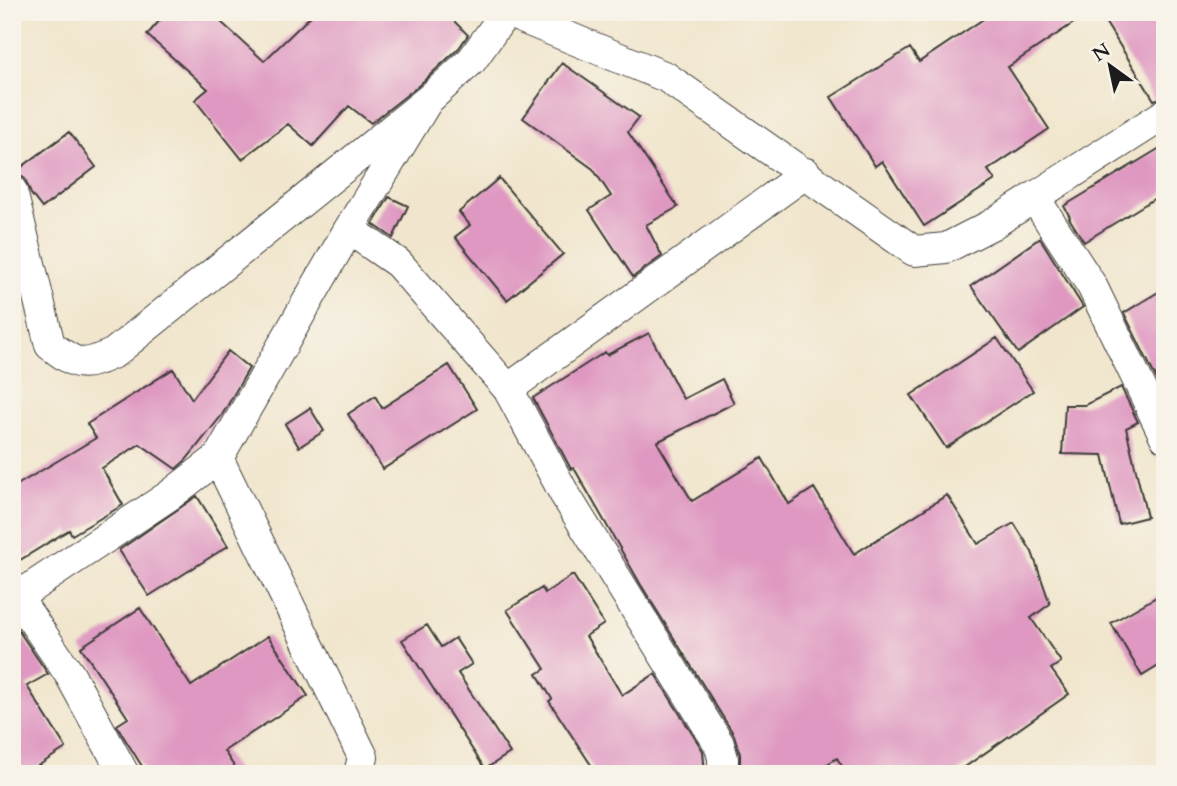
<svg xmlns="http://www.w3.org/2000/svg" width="1177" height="786" viewBox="0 0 1177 786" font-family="Cardo,serif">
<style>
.building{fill:#df98c1}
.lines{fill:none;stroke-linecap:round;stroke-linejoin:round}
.street-casing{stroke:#3c3a37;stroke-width:32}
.street{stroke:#fff;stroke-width:30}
</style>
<rect width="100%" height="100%" fill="#f7f3e8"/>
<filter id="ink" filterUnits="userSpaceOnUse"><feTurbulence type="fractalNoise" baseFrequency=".0143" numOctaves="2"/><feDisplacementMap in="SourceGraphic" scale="14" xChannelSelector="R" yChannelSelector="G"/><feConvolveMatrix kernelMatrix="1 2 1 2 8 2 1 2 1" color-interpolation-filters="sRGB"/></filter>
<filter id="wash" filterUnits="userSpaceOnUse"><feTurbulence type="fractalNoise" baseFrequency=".00686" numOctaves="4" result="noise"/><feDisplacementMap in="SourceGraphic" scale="28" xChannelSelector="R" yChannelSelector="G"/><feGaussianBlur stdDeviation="1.57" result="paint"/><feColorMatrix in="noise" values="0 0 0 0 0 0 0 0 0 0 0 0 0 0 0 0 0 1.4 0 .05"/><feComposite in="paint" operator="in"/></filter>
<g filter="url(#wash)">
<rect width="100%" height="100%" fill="#f1e6cd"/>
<g id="blocks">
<path class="building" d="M 167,12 L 210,12 L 264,61 L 315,12 L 445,12 L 468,35 L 459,48 L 417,87 L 371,123 L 349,106 L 313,146 L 288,124 L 242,159 L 195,100 L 208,89 L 147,35 Z
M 994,12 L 1090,12 L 1008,67 L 1049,129 L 988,170 L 995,180 L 924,226 L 882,161 L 875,166 L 831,97 L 910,48 L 919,62 Z
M 1099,12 L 1165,12 L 1165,97 L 1154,100 Z
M 562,63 L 639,117 L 628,132 L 678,207 L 646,225 L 662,256 L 633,277 L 589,210 L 611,196 L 593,169 L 523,118 Z
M 69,132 L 96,167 L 42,208 L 31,194 L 25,179 L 15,172 Z
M 1165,145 L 1165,192 L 1084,242 L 1069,218 L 1070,217 L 1064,206 Z
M 499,178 L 563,254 L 507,300 L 455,237 L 470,225 L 459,212 Z
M 389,197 L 408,206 L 393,238 L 373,224 Z
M 1040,238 L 1083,307 L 1018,353 L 971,286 Z
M 1165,288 L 1165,396 L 1124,313 Z
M 649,333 L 683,399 L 722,379 L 734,403 L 657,442 L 692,501 L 762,458 L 789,504 L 814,488 L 854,554 L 947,495 L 978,544 L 1014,523 L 1032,552 L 1050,604 L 1031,618 L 1061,662 L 1051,669 L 1069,694 L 955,774 L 847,774 L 837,758 L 811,774 L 740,774 L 740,754 L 734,735 L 641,585 L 574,468 L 571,469 L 533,398 L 605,352 L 607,355 Z
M 997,338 L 1033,391 L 946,448 L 911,395 Z
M 228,351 L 249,368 L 222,415 L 186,460 L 176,469 L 140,444 L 102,468 L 123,505 L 72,535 L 69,530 L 12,565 L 12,488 L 96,438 L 87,424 L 173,369 L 192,399 Z
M 449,365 L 477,409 L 383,469 L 348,414 L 375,396 L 382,408 Z
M 1121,387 L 1138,422 L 1126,428 L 1147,517 L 1119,524 L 1103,455 L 1062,454 L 1065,405 L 1085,405 Z
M 310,408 L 324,431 L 299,447 L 285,424 Z
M 197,496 L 228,546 L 149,596 L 119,550 Z
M 573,575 L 604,624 L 586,636 L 622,695 L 655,674 L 703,751 L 705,774 L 597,774 L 549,701 L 552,699 L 537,674 L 545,669 L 507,610 L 542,588 L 545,593 Z
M 1165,592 L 1165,662 L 1142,676 L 1111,623 Z
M 140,608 L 191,686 L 268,636 L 308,696 L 224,751 L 239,774 L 147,774 L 123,736 L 117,725 L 128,718 L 81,647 Z
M 12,621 L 48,674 L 27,686 L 66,748 L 25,774 L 12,774 Z
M 427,625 L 441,647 L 455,638 L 472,664 L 458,673 L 510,753 L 485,769 L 402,640 Z"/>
</g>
</g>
<g filter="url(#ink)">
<use href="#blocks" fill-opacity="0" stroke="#3c3a37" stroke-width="2"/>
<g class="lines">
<g class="street-casing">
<path id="street" d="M 507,12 L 666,77 L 914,251 L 946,248 L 991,225 L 1165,114
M 428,100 L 349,229 L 398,263 L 508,389 L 564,493 L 719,744 L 723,758 L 723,774
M 12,191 L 50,345 C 78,366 81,368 114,353 L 428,100 L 472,60 L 506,12
M 1034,197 L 1092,286 L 1165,437
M 508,389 L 806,173
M 218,458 L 363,757 L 359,774
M 12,590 L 70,675 L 124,774
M 17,597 L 170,495 L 218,458 L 349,229"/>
</g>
<use href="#street" class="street"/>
</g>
</g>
<rect width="1177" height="786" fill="none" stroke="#f7f3e8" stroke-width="42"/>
<g transform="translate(1110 66) rotate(327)" stroke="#f7f3e8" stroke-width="5" paint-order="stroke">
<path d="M0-5L12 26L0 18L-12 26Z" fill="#1c1c1c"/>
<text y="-10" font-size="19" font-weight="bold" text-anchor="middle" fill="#1c1c1c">N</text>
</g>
</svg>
